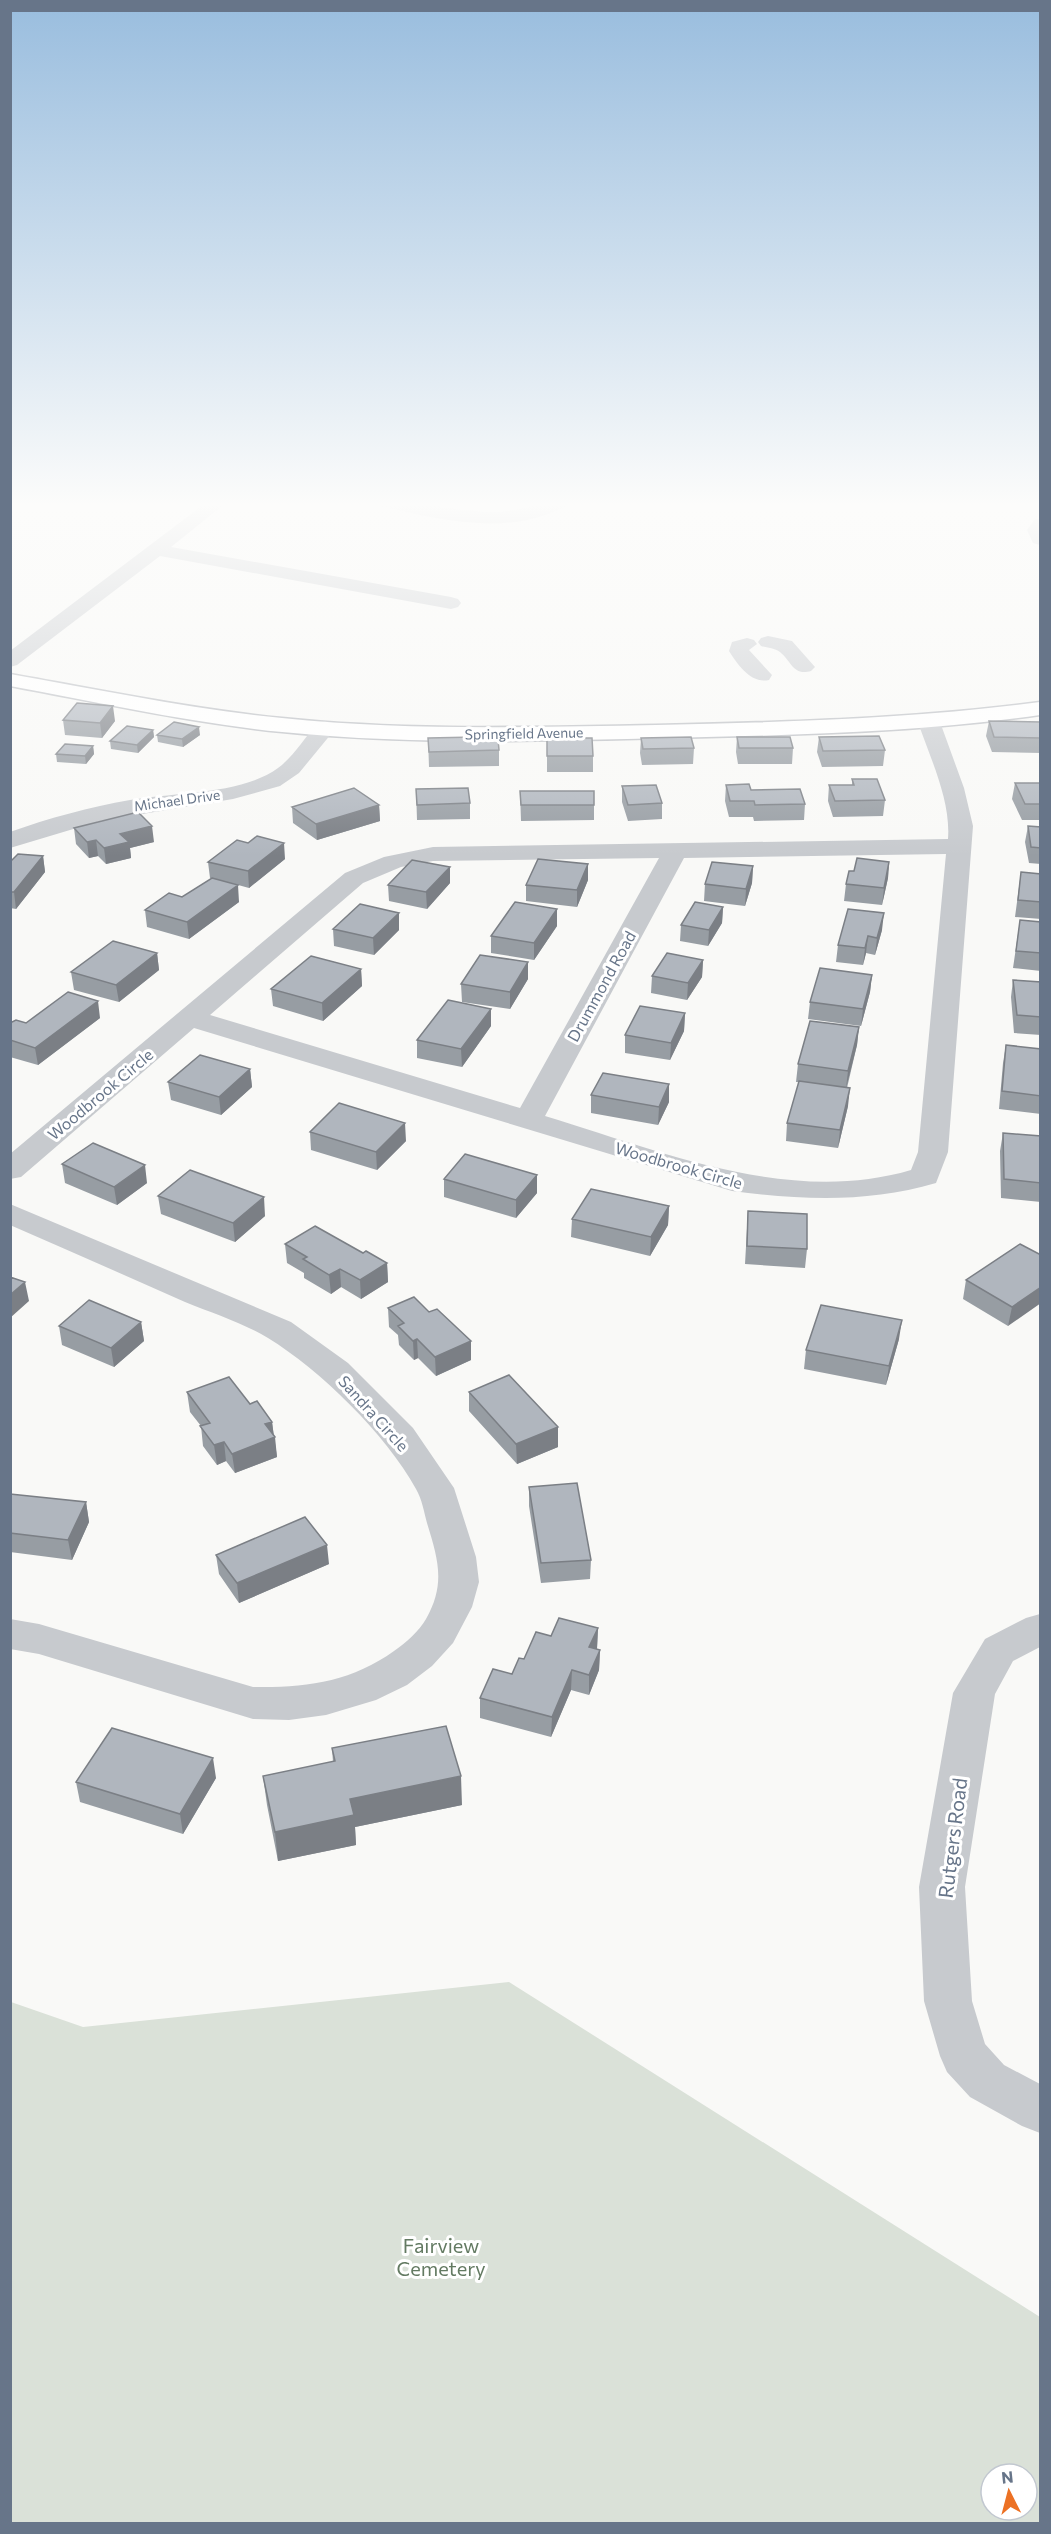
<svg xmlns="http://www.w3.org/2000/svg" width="1051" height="2534" viewBox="0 0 1051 2534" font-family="Commissioner,sans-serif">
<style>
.green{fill:#dae1d8;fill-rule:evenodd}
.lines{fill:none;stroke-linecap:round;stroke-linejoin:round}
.major-casing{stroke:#babdc2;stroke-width:3}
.minor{fill:#c7cace;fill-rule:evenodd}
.major{fill:#fff;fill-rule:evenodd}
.wall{fill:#979da3}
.shaded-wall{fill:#7b7f85}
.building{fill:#b0b6be;stroke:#7b7f85;stroke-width:1.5}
.labels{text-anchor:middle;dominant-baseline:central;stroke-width:6;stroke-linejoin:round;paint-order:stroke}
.far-street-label{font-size:14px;fill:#677589;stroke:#fff}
.street-label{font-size:16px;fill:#677589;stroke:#fff}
.near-street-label{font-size:20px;fill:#677589;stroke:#fff}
.near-park-label{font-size:20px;fill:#637a62;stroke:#fff}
</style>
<rect width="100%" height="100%" fill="#f9f9f7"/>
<path class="green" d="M 509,1982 L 1040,2317 L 1040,2523 L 11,2523 L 11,2002 L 83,2027 ZM 991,2474 L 1027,2474 L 1027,2510 L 991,2510 Z"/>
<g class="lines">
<g class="major-casing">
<path id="major" d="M 10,674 C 101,690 191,709 282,718 C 406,731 532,727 656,725 C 785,722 913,719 1040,702 L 1040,715 C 917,733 792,735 667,738 C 539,741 410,745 282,732 C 191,723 101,703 10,686 Z"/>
</g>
<path class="minor" d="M 207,502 L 227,502 L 171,547 L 451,597 L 458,599 L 461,603 L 458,607 L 451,609 L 160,556 L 17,665 L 10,667 L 10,651 Z
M 378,502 C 418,500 458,513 498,512 C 524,511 545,500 571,502 C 567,507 561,509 555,511 C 502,535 435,519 381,506 Z
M 1040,519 L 1040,545 L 1033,543 L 1027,530 L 1034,520 Z
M 768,636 L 792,641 L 815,667 L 811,671 C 793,676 792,662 780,652 C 775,648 767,648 761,646 L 758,642 L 761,638 Z
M 747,638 L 754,640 L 757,644 L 749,650 L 772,675 L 769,680 C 751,684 738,665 729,651 L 732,642 Z
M 929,715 L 937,717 L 940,722 L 964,788 L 973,826 L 948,1152 L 936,1183 C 868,1203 802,1200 732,1191 L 194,1028 L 21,1177 L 10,1179 L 10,1154 L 345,873 L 384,857 L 433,847 L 948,839 C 951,800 930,758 918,722 L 921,717 ZM 946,854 L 918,1152 L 911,1170 C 789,1206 661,1151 545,1116 L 684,858 ZM 659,858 L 520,1108 L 210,1015 L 363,883 L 401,867 L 433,861 Z
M 325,721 L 333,723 L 336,728 L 299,773 L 280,786 L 233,799 L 100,821 L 10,848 L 10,832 C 49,818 90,807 130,800 C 174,792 241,795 278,768 C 293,757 305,738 317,723 Z
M 10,1204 L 291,1322 L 348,1363 L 413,1428 L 454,1488 L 476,1557 L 479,1582 L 472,1607 L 453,1643 L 432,1666 L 407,1685 L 376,1700 L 326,1715 L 289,1720 L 253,1719 L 39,1654 L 10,1649 L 10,1619 L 39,1624 L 253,1687 C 305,1688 351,1682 394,1651 C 406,1643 419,1631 426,1619 C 446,1584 438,1559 427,1523 C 424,1512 422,1499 416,1489 C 386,1434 320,1370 268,1338 C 243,1323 212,1313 185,1302 C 127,1276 69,1251 10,1225 Z
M 1040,1614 L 1040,1647 L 1013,1661 L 995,1694 L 965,1887 L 972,2001 L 985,2044 L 1004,2065 L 1040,2084 L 1040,2133 L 1022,2126 L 970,2097 L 947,2072 L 940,2056 L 924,2001 L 919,1887 L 953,1693 L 985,1639 L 1026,1618 Z"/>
<use href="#major" class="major"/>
</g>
<path class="wall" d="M 63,720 L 115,721 L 102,738 L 65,735 Z
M 989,721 L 1041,722 L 1041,753 L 992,752 L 986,736 Z
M 153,730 L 154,737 L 138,753 L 111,749 L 110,741 Z
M 157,735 L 200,735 L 183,747 L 158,742 Z
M 737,737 L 793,748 L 792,764 L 738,764 L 736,752 Z
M 819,737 L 885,750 L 883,766 L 822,767 L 817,752 Z
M 428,738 L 477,740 L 499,750 L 499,766 L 429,767 Z
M 547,738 L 593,756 L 593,772 L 547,772 Z
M 641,738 L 694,748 L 693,764 L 642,765 L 640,753 Z
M 93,746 L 94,754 L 86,764 L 57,762 L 56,754 Z
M 852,779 L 885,800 L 883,816 L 833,817 L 828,801 L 829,785 L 852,785 Z
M 1015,783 L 1041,783 L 1041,820 L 1022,820 L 1012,799 Z
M 726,785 L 751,790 L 805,804 L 804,820 L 754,821 L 753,817 L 729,817 L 725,801 Z
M 622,786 L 662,803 L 662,819 L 628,821 L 622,802 Z
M 416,789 L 470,803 L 470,819 L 417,820 Z
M 520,791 L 594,805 L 594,820 L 521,821 Z
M 379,805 L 380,821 L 317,840 L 293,823 L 292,807 Z
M 1028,826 L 1041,827 L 1041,864 L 1029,863 L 1025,842 Z
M 74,828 L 154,842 L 130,848 L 131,858 L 106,864 L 98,856 L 89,858 L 76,844 Z
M 43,856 L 45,872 L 16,909 L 10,908 L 10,862 Z
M 285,859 L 249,888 L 231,883 L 239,902 L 189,939 L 147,927 L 145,910 L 182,897 L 212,878 L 210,878 L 208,862 Z
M 889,862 L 888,878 L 882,905 L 844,901 L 846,884 L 854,871 Z
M 588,864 L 588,880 L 577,907 L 526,901 L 526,885 Z
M 753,866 L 752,883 L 745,906 L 704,901 L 705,884 Z
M 1021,872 L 1041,874 L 1041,919 L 1015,917 Z
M 450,883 L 427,909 L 389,901 L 388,885 Z
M 723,907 L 722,923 L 708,946 L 680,941 L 681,925 Z
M 557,909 L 557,926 L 534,960 L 491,953 L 491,936 Z
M 1020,920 L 1041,922 L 1041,971 L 1013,968 Z
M 333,929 L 399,930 L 374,955 L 334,946 Z
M 882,930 L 875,955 L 866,953 L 863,965 L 836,962 L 838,945 Z
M 157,953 L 159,970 L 119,1002 L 74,990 L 71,972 Z
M 703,960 L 702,977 L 687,1000 L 651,993 L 652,976 Z
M 361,969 L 362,986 L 323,1021 L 273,1006 L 271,989 Z
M 872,975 L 870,992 L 861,1026 L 808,1019 L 810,1002 Z
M 528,979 L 510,1009 L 462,1002 L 461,984 Z
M 1013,980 L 1041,982 L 1041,1035 L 1014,1033 L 1011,997 Z
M 685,1013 L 684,1031 L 670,1060 L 625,1053 L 625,1035 Z
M 100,1018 L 38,1065 L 10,1057 L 10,1040 L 26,1023 Z
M 491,1026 L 462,1067 L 417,1058 L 417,1040 Z
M 859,1027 L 857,1045 L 847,1088 L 848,1106 L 838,1148 L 786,1141 L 787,1123 L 799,1082 L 796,1082 L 798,1064 Z
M 1006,1045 L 1041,1049 L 1041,1114 L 999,1109 L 1003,1063 Z
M 250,1069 L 252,1087 L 221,1115 L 171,1100 L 168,1082 Z
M 591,1095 L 669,1102 L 658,1125 L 591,1113 Z
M 310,1132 L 406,1141 L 377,1170 L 311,1150 Z
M 1003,1133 L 1041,1136 L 1041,1202 L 1001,1198 L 1000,1151 Z
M 62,1164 L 147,1183 L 117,1205 L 65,1183 Z
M 537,1175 L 537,1193 L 516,1218 L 444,1197 L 444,1179 Z
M 158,1196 L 265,1216 L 235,1242 L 161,1214 Z
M 669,1206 L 668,1225 L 650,1256 L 571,1237 L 572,1219 Z
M 748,1211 L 807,1249 L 805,1268 L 745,1264 Z
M 285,1244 L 363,1253 L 387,1263 L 388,1282 L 361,1299 L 341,1287 L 331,1294 L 304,1278 L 304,1273 L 287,1263 Z
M 1041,1255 L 1008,1326 L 963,1299 L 966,1280 Z
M 388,1308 L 429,1312 L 471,1341 L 471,1360 L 436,1376 L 418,1358 L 414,1360 L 399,1345 L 398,1335 L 389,1327 Z
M 141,1322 L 144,1341 L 114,1367 L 62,1345 L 59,1326 Z
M 899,1339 L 886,1385 L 804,1369 L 806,1350 Z
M 187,1392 L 250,1404 L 272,1422 L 277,1457 L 235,1473 L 226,1461 L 217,1465 L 203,1446 L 201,1426 L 190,1412 Z
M 469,1392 L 558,1427 L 558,1447 L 517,1464 L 469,1411 Z
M 529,1487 L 591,1560 L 590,1579 L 541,1583 L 529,1506 Z
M 10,1494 L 86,1502 L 89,1522 L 72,1560 L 10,1552 Z
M 216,1555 L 329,1564 L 239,1603 L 219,1574 Z
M 598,1628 L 597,1649 L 600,1650 L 599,1670 L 589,1695 L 571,1690 L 551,1737 L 480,1718 L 480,1698 L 512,1674 L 524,1659 L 551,1636 Z
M 332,1748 L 462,1805 L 355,1827 L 356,1845 L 278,1861 L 267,1805 L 263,1776 L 333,1762 Z
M 216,1778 L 183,1834 L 80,1802 L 76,1782 Z"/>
<path class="shaded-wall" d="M 113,706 L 115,721 L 102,738 L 100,723 Z
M 199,727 L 200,735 L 183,747 L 182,739 Z
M 153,730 L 154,737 L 138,753 L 137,745 Z
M 93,746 L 94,754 L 86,764 L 85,756 Z
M 379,805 L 380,821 L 317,840 L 316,824 Z
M 152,826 L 154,842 L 130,848 L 131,858 L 106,864 L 104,848 L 120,834 Z
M 96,840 L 98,856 L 89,858 L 87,842 Z
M 284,843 L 285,859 L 249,888 L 248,871 Z
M 43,856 L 45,872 L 16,909 L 14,892 Z
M 889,862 L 888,878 L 882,905 L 884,888 Z
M 588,864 L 588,880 L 577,907 L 577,890 Z
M 753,866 L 752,883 L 745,906 L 746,889 Z
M 450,867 L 450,883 L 427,909 L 426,892 Z
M 238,885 L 239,902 L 189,939 L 187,922 Z
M 723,907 L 722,923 L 708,946 L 709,930 Z
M 557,909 L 557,926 L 534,960 L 534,943 Z
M 399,913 L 399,930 L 374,955 L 373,938 Z
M 884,913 L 882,930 L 875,955 L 877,938 Z
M 868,936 L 866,953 L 863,965 L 865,948 Z
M 157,953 L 159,970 L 119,1002 L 116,985 Z
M 703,960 L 702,977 L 687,1000 L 688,983 Z
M 528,962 L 528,979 L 510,1009 L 510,992 Z
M 361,969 L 362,986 L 323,1021 L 322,1003 Z
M 872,975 L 870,992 L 861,1026 L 863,1009 Z
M 98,1001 L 100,1018 L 38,1065 L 35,1048 Z
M 491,1009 L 491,1026 L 462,1067 L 461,1049 Z
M 685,1013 L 684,1031 L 670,1060 L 671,1043 Z
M 859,1027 L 857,1045 L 846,1088 L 848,1071 Z
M 250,1069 L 252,1087 L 221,1115 L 219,1097 Z
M 669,1084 L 669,1102 L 658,1125 L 659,1107 Z
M 850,1088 L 848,1106 L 838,1148 L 840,1130 Z
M 405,1123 L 406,1141 L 377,1170 L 376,1152 Z
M 145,1165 L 147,1183 L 117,1205 L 114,1187 Z
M 537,1175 L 537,1193 L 516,1218 L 516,1200 Z
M 264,1197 L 265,1216 L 235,1242 L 233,1223 Z
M 669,1206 L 668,1225 L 650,1256 L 651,1237 Z
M 387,1263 L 388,1282 L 361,1299 L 360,1280 Z
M 340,1269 L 341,1287 L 331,1294 L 329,1275 Z
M 25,1282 L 29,1301 L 10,1318 L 10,1295 Z
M 1041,1287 L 1041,1303 L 1008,1326 L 1012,1307 Z
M 902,1320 L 899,1339 L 886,1385 L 889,1366 Z
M 141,1322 L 144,1341 L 114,1367 L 111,1348 Z
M 417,1339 L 418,1358 L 414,1360 L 413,1341 Z
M 471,1341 L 471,1360 L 436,1376 L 435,1357 Z
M 272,1422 L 274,1438 L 275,1437 L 277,1457 L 235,1473 L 232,1454 L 265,1424 Z
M 558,1427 L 558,1447 L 517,1464 L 516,1444 Z
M 224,1442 L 226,1461 L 217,1465 L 214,1445 Z
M 86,1502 L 89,1522 L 72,1560 L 68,1540 Z
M 327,1545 L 329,1564 L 239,1603 L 237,1583 Z
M 598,1628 L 597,1648 L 589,1667 L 589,1647 Z
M 600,1650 L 599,1670 L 589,1695 L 589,1675 Z
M 572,1670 L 571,1690 L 551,1737 L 552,1717 Z
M 213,1758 L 216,1778 L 183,1834 L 180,1814 Z
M 461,1776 L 462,1805 L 355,1827 L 356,1845 L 278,1861 L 275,1832 L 350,1799 Z"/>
<path class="building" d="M 77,703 L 113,706 L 100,723 L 63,720 Z
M 989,721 L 1041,722 L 1041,738 L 994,737 Z
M 174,722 L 199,727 L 182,739 L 157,735 Z
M 127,726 L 153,730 L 137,745 L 110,741 Z
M 879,736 L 885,750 L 823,751 L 819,737 Z
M 476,737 L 477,740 L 498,739 L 499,750 L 429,752 L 428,738 Z
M 691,737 L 694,748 L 643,749 L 641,738 Z
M 737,737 L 790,737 L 793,748 L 739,748 Z
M 547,738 L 592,738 L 593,756 L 547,756 Z
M 65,744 L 93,746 L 85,756 L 56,754 Z
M 852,779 L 877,779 L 885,800 L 835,801 L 829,785 L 854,785 Z
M 1015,783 L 1041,783 L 1041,804 L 1025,804 Z
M 749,784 L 751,790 L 800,789 L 805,804 L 755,805 L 754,801 L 730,801 L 726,785 Z
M 656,785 L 662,803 L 628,805 L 622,786 Z
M 354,788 L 379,805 L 316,824 L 292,807 Z
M 468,788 L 470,803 L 417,805 L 416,789 Z
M 520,791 L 594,791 L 594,805 L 521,805 Z
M 138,812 L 152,826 L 120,834 L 129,842 L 104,848 L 96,840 L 87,842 L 74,828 Z
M 1028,826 L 1041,827 L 1041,848 L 1031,847 Z
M 257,836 L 284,843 L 248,871 L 208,862 L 237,840 L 248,843 Z
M 18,854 L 43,856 L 14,892 L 10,892 L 10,862 Z
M 857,858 L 889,862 L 884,888 L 846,884 L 849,871 L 854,871 Z
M 538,859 L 588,864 L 577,890 L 526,885 Z
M 412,860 L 450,867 L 426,892 L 388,885 Z
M 712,862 L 753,866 L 746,889 L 705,884 Z
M 1021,872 L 1041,874 L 1041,902 L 1018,900 Z
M 212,878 L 238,885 L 187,922 L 145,910 L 169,893 L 182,897 Z
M 515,902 L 557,909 L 534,943 L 491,936 Z
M 695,902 L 723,907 L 709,930 L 681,925 Z
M 360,904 L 399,913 L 373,938 L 333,929 Z
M 848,909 L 884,913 L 877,938 L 868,936 L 865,948 L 838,945 Z
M 1020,920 L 1041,922 L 1041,953 L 1016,951 Z
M 113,941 L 157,953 L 116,985 L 71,972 Z
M 667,953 L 703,960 L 688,983 L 652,976 Z
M 480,955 L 528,962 L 510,992 L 461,984 Z
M 311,956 L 361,969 L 322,1003 L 271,989 Z
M 820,968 L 872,975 L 863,1009 L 810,1002 Z
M 1013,980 L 1041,982 L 1041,1017 L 1017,1015 Z
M 68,992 L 98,1001 L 35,1048 L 10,1040 L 10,1023 L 16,1020 L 26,1023 Z
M 448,1000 L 491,1009 L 461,1049 L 417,1040 Z
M 640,1006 L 685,1013 L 671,1043 L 625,1035 Z
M 810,1021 L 859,1027 L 848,1071 L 798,1064 Z
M 1006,1045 L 1041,1049 L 1041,1096 L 1002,1091 Z
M 200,1055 L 250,1069 L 219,1097 L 168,1082 Z
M 603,1073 L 669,1084 L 659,1107 L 591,1095 Z
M 799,1081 L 850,1088 L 840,1130 L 787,1123 Z
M 339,1103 L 405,1123 L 376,1152 L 310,1132 Z
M 1003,1133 L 1041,1136 L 1041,1183 L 1004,1179 Z
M 93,1143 L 145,1165 L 114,1187 L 62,1164 Z
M 465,1154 L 537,1175 L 516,1200 L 444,1179 Z
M 190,1170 L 264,1197 L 233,1223 L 158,1196 Z
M 591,1189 L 669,1206 L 651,1237 L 572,1219 Z
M 748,1211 L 807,1214 L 807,1249 L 747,1246 Z
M 315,1226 L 363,1253 L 366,1251 L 387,1263 L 360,1280 L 340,1269 L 329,1275 L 303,1259 L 307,1257 L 285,1244 Z
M 1020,1244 L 1041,1255 L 1041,1287 L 1012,1307 L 966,1280 Z
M 10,1277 L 25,1282 L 10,1295 Z
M 414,1297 L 429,1312 L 437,1309 L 471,1341 L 435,1357 L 417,1339 L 413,1341 L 398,1326 L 404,1323 L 388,1308 Z
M 89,1300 L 141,1322 L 111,1348 L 59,1326 Z
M 821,1305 L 902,1320 L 889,1366 L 806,1350 Z
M 509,1375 L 558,1427 L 516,1444 L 469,1392 Z
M 229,1377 L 250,1404 L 257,1401 L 272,1422 L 265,1424 L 275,1437 L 232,1454 L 224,1442 L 214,1445 L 200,1426 L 210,1423 L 187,1392 Z
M 577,1483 L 591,1560 L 541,1563 L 529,1487 Z
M 10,1494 L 86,1502 L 68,1540 L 10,1533 Z
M 305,1517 L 327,1545 L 237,1583 L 216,1555 Z
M 559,1618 L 598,1628 L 589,1647 L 600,1650 L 589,1675 L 572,1670 L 552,1717 L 480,1698 L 493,1669 L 512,1674 L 519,1658 L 524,1659 L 536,1632 L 551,1636 Z
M 446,1726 L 461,1776 L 350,1799 L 354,1815 L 275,1832 L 263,1776 L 335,1761 L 332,1748 Z
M 112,1728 L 213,1758 L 180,1814 L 76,1782 Z"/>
<linearGradient id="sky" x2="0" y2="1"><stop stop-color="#99bdde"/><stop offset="0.59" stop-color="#fcfcfb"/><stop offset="1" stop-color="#fcfcfb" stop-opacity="0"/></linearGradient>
<rect width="1051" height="856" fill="url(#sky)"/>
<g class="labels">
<g class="far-street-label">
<text transform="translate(524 733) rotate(-1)">Springfield Avenue</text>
<text transform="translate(177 800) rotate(-8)">Michael Drive</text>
</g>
<g class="street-label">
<text transform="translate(601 986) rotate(-61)">Drummond Road</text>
<text transform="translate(100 1094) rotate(-40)">Woodbrook Circle</text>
<text transform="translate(679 1165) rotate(16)">Woodbrook Circle</text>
<text transform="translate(374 1413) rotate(48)">Sandra Circle</text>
</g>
<g class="near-street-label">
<text transform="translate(952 1838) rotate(-83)">Rutgers Road</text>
</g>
<g class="near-park-label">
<text x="441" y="2245">Fairview<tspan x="441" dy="23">Cemetery</tspan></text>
</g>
</g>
<rect width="1051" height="2534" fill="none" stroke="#677589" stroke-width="24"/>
<g transform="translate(1009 2492) rotate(354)"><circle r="28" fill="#ffffff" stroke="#c2c8d0" stroke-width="1.5"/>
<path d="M0-4.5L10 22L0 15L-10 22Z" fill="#ec7124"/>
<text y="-9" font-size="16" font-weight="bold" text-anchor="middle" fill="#677589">N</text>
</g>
</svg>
